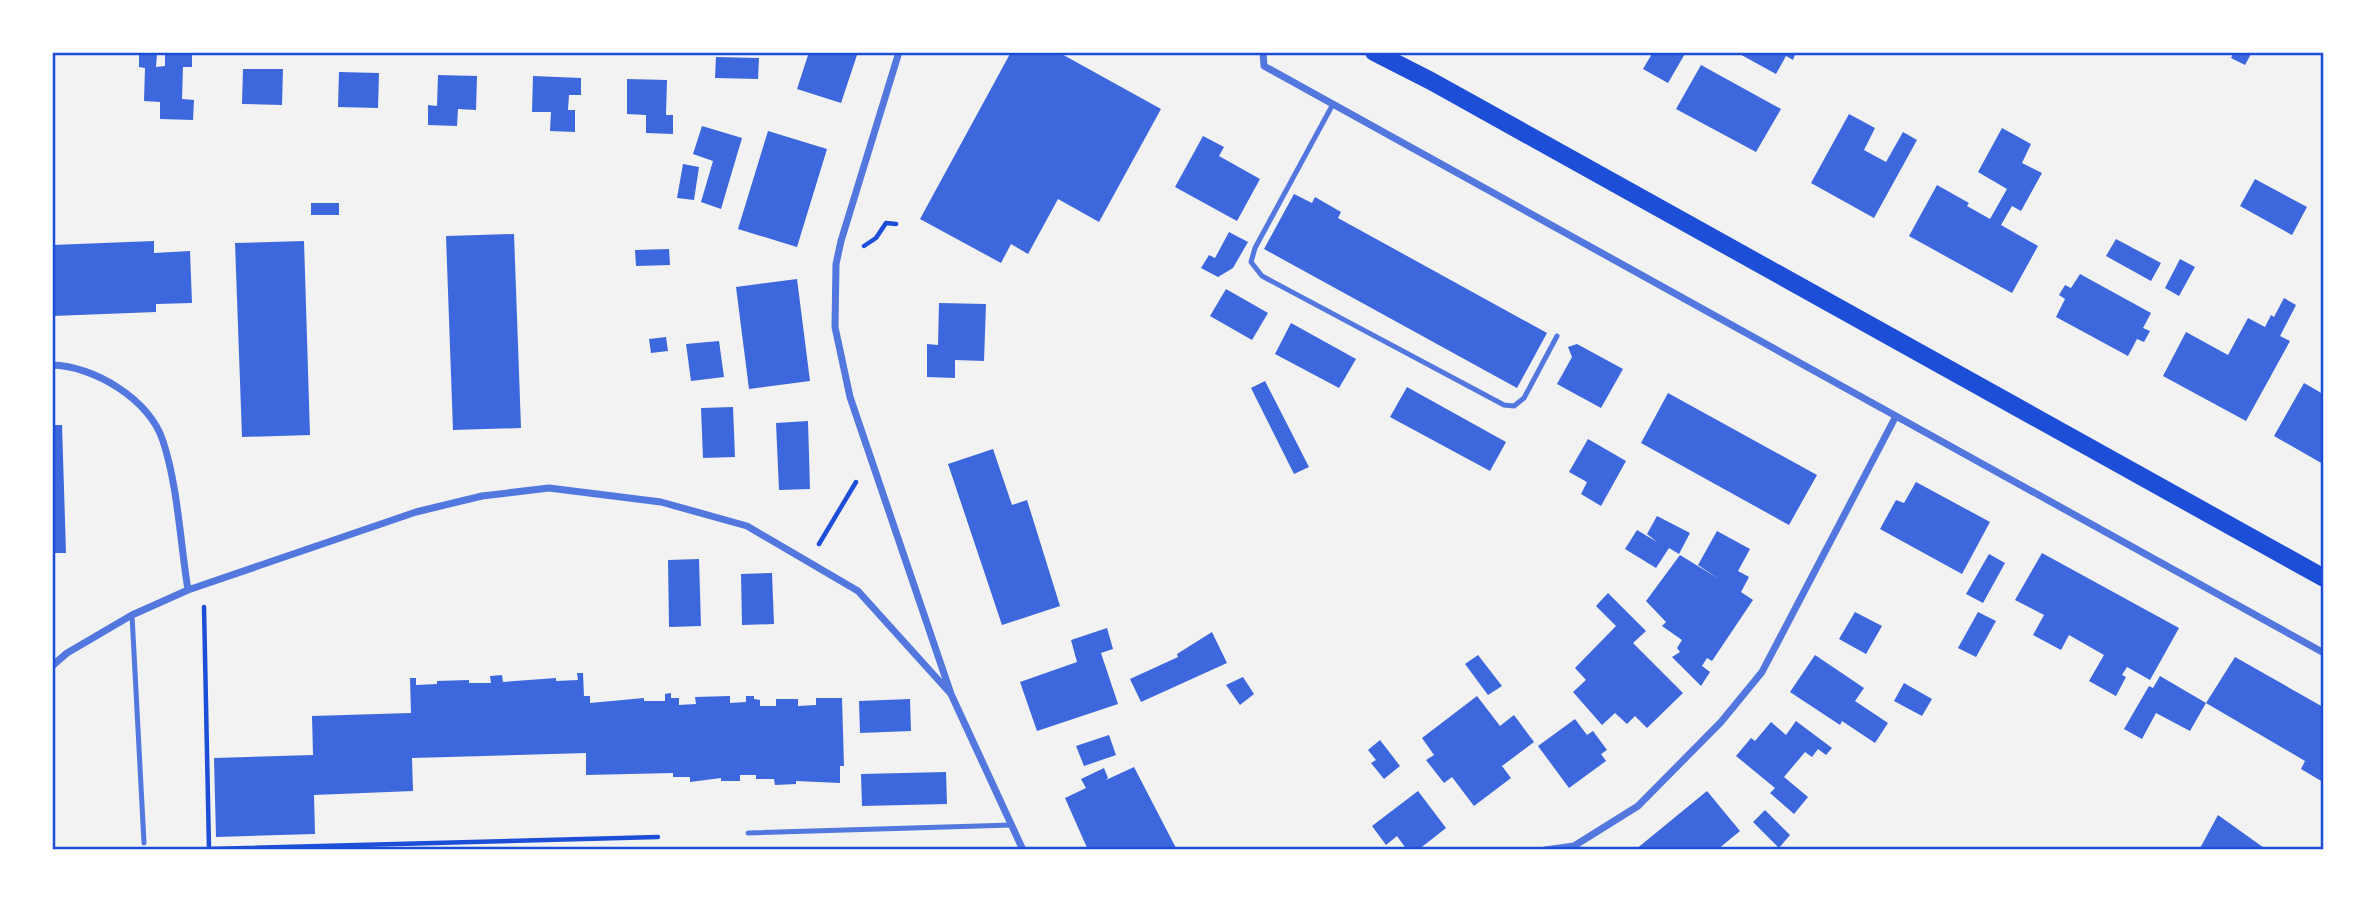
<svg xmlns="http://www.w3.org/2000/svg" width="2376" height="902" viewBox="0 0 2376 902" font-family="'Open Sans',sans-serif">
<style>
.building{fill:#3d67dc}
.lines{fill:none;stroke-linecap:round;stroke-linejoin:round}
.path{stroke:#1d4ed8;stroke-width:4.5}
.service{stroke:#5277de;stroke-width:5}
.minor{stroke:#5277de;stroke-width:7}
.primary{stroke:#1d4ed8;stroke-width:18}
.neatline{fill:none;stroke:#1d4ed8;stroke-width:2.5}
</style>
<rect width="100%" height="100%" fill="#f2f2f2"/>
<path class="building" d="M 809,52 L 858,52 L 841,103 L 797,89 Z
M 1011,52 L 1058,52 L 1161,109 L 1099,222 L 1058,199 L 1028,254 L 1011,244 L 1001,263 L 920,219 Z
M 1653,52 L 1686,52 L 1668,83 L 1643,69 Z
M 1736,52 L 1796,52 L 1793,60 L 1786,56 L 1776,74 Z
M 2234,52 L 2252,52 L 2245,65 L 2231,58 Z
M 139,54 L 157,54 L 156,67 L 165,66 L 165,54 L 192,55 L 192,67 L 183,67 L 182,99 L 194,100 L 193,120 L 160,119 L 160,102 L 144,101 L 145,68 L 139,67 Z
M 716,57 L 759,58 L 758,79 L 715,78 Z
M 1701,65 L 1781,109 L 1756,152 L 1676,109 Z
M 243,69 L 283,69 L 282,105 L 242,104 Z
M 339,72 L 379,73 L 378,108 L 338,107 Z
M 438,75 L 477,76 L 476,110 L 458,109 L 457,126 L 428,125 L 428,105 L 437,106 Z
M 533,76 L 581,78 L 581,95 L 569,95 L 568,110 L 575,110 L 575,132 L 550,131 L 551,112 L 532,112 Z
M 627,79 L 667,80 L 666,115 L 673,115 L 673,134 L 646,133 L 646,115 L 627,114 Z
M 1849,114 L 1875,128 L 1864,150 L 1886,162 L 1903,132 L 1917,140 L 1874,218 L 1811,183 Z
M 702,126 L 742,138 L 721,209 L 701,202 L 713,161 L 693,154 Z
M 2002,128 L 2031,144 L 2022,163 L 2042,173 L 2021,211 L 2012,206 L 2001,225 L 2038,246 L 2012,293 L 1909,236 L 1937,185 L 1969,203 L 1967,206 L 1990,219 L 2007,189 L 1978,172 Z
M 768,131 L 827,149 L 797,247 L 738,229 Z
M 1203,136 L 1224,147 L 1219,156 L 1260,179 L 1237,221 L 1175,187 Z
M 683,164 L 699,167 L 694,200 L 677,198 Z
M 2255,179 L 2307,207 L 2292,235 L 2240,206 Z
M 1294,194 L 1312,203 L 1315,197 L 1341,212 L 1338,218 L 1547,333 L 1517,388 L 1264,249 Z
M 311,203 L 339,203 L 339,215 L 311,215 Z
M 1229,232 L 1248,242 L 1233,268 L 1218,277 L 1201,268 L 1209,255 L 1215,258 Z
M 514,234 L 521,428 L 453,430 L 446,236 Z
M 2116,239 L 2161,263 L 2151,281 L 2106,256 Z
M 154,241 L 154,253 L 190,251 L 192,303 L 156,304 L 156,312 L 52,316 L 52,245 Z
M 304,241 L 310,435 L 242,437 L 235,243 Z
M 669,249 L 670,265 L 636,266 L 635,250 Z
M 2180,259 L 2195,267 L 2179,296 L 2165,288 Z
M 2080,274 L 2151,313 L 2143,328 L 2150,331 L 2144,342 L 2137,339 L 2128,356 L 2056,317 L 2065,299 L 2059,295 L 2065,285 L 2071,288 Z
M 797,279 L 810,381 L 749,389 L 736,287 Z
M 1226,289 L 1268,313 L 1252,340 L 1210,316 Z
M 2284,298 L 2296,305 L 2280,336 L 2290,341 L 2246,421 L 2163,376 L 2186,332 L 2228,355 L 2248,318 L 2265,327 L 2271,315 L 2274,317 Z
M 939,303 L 986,304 L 984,361 L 955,360 L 955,378 L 927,377 L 927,344 L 938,345 Z
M 1291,323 L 1356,359 L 1339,388 L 1275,354 Z
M 666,337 L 668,351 L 651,353 L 649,339 Z
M 719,341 L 724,377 L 691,381 L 686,344 Z
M 1577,344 L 1623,369 L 1601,408 L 1557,384 L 1572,357 L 1568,347 Z
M 1265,381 L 1309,467 L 1294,474 L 1251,388 Z
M 2304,383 L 2323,394 L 2323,464 L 2274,436 Z
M 1407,387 L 1506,442 L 1490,471 L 1390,417 Z
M 1668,393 L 1817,475 L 1789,525 L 1641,443 Z
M 733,407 L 735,457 L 703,458 L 701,408 Z
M 808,421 L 810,489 L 779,490 L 776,423 Z
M 52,425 L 62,425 L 66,553 L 52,553 Z
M 1588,439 L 1626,461 L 1601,506 L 1581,494 L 1587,482 L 1569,472 Z
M 993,449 L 1012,505 L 1027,500 L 1060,606 L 1002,625 L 948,464 Z
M 1916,482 L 1990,522 L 1962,574 L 1880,529 L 1896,500 L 1904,503 Z
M 1657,516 L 1690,533 L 1679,554 L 1669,548 L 1656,568 L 1625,549 L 1637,530 L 1657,542 L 1647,534 Z
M 1717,531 L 1750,549 L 1738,571 L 1749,577 L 1741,592 L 1753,600 L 1712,661 L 1707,658 L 1702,666 L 1710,672 L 1701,686 L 1672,657 L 1680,652 L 1677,648 L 1682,640 L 1662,626 L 1666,622 L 1646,601 L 1680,555 L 1719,579 L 1698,565 Z
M 2042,553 L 2179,628 L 2150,680 L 2127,667 L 2122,675 L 2126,677 L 2116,696 L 2089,681 L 2104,655 L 2069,635 L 2061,650 L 2033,635 L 2044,615 L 2015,600 Z
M 1989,554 L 2005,563 L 1983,603 L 1966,594 Z
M 699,559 L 701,626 L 669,627 L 668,560 Z
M 772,573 L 774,624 L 742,625 L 741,574 Z
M 1608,593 L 1646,631 L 1633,643 L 1683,693 L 1647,728 L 1635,716 L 1627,724 L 1615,713 L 1602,725 L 1573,692 L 1586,680 L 1575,668 L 1616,626 L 1596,606 Z
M 1855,612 L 1882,626 L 1866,654 L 1839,639 Z
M 1978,612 L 1996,621 L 1976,657 L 1958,648 Z
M 1107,628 L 1113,649 L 1101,653 L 1118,704 L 1037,731 L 1020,682 L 1077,662 L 1071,640 Z
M 1212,632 L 1227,663 L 1141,702 L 1130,679 L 1178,657 L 1177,654 Z
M 1478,655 L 1502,686 L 1488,695 L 1465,664 Z
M 1815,655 L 1864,688 L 1855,701 L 1888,723 L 1875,743 L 1842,721 L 1840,725 L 1790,692 Z
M 2235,657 L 2323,707 L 2323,782 L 2301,769 L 2305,761 L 2206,703 L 2190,731 L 2156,713 L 2142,739 L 2124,729 L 2149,686 L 2153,688 L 2160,676 L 2206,703 Z
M 577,673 L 583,673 L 584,696 L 590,696 L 590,703 L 644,698 L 644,701 L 665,701 L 665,694 L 671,693 L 671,698 L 679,698 L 679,705 L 696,704 L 695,697 L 730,696 L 730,703 L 746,702 L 746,696 L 754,696 L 754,699 L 760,700 L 760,706 L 776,706 L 776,699 L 798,699 L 798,706 L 816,705 L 816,698 L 842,698 L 844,766 L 840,766 L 840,783 L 796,781 L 796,784 L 775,785 L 774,779 L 756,779 L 756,775 L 740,775 L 740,781 L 721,781 L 721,778 L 690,782 L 690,777 L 673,777 L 673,773 L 586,775 L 586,753 L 412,758 L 413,791 L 314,795 L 315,834 L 216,837 L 214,758 L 313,755 L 312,716 L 411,713 L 410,678 L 416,678 L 416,685 L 437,684 L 437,681 L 469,680 L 469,683 L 491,683 L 490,676 L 502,675 L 503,682 L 556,678 L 556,681 L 578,680 Z
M 1243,677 L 1254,694 L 1240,705 L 1226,685 Z
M 1904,683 L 1932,699 L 1922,716 L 1894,701 Z
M 1477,696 L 1500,726 L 1514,715 L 1534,742 L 1502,766 L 1511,778 L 1474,806 L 1452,777 L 1444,783 L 1426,760 L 1434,755 L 1422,738 Z
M 910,699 L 911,731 L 860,733 L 859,701 Z
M 1575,719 L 1587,735 L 1593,731 L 1607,750 L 1601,754 L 1606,761 L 1569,788 L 1538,746 Z
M 1796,721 L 1832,748 L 1826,755 L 1818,749 L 1812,757 L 1805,752 L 1784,777 L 1808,797 L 1794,814 L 1770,793 L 1775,788 L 1736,756 L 1751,738 L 1755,741 L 1771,722 L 1786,735 Z
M 1109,735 L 1116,755 L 1084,766 L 1076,746 Z
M 1380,740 L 1400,766 L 1384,779 L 1371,763 L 1376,760 L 1368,750 Z
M 1134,767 L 1177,850 L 1088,850 L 1065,798 L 1086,788 L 1081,779 L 1104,768 L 1108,778 L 1106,780 Z
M 946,772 L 947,804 L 862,806 L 861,774 Z
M 1418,791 L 1446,828 L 1418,850 L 1407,850 L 1397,836 L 1386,845 L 1372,826 Z
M 1707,791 L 1740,831 L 1717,850 L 1635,850 Z
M 1765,810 L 1790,835 L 1779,848 L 1753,822 Z
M 2218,815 L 2267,850 L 2199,850 Z"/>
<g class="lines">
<path class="path" d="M 864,246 L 876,238 L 886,223 L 896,224
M 819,544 L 856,482
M 204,607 L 209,849 L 658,837"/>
<path class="service" d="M 1333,104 L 1255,248 L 1251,262 L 1262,276 L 1504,405 L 1514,406 L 1524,398 L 1557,336
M 132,615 L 144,843
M 748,833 L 1012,825"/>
<path class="minor" d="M 899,52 L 841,241 L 836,264 L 835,327 L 850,397 L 951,694 L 1023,850
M 1263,52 L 1264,66 L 2324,653
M 52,365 C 94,366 149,399 163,441 C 178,487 180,541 188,590
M 52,666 L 67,653 L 132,615 L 188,590 L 416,512 L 482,496 L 549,488 L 661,502 L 747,526 L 858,591 L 951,694
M 1545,850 L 1574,846 L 1638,806 L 1721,722 L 1762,672 L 1896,416"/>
<path class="primary" d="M 1374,52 L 1431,81 L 2324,578"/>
</g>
<rect width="2376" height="902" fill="none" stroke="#ffffff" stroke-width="108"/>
<rect x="54" y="54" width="2268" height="794" class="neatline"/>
</svg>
